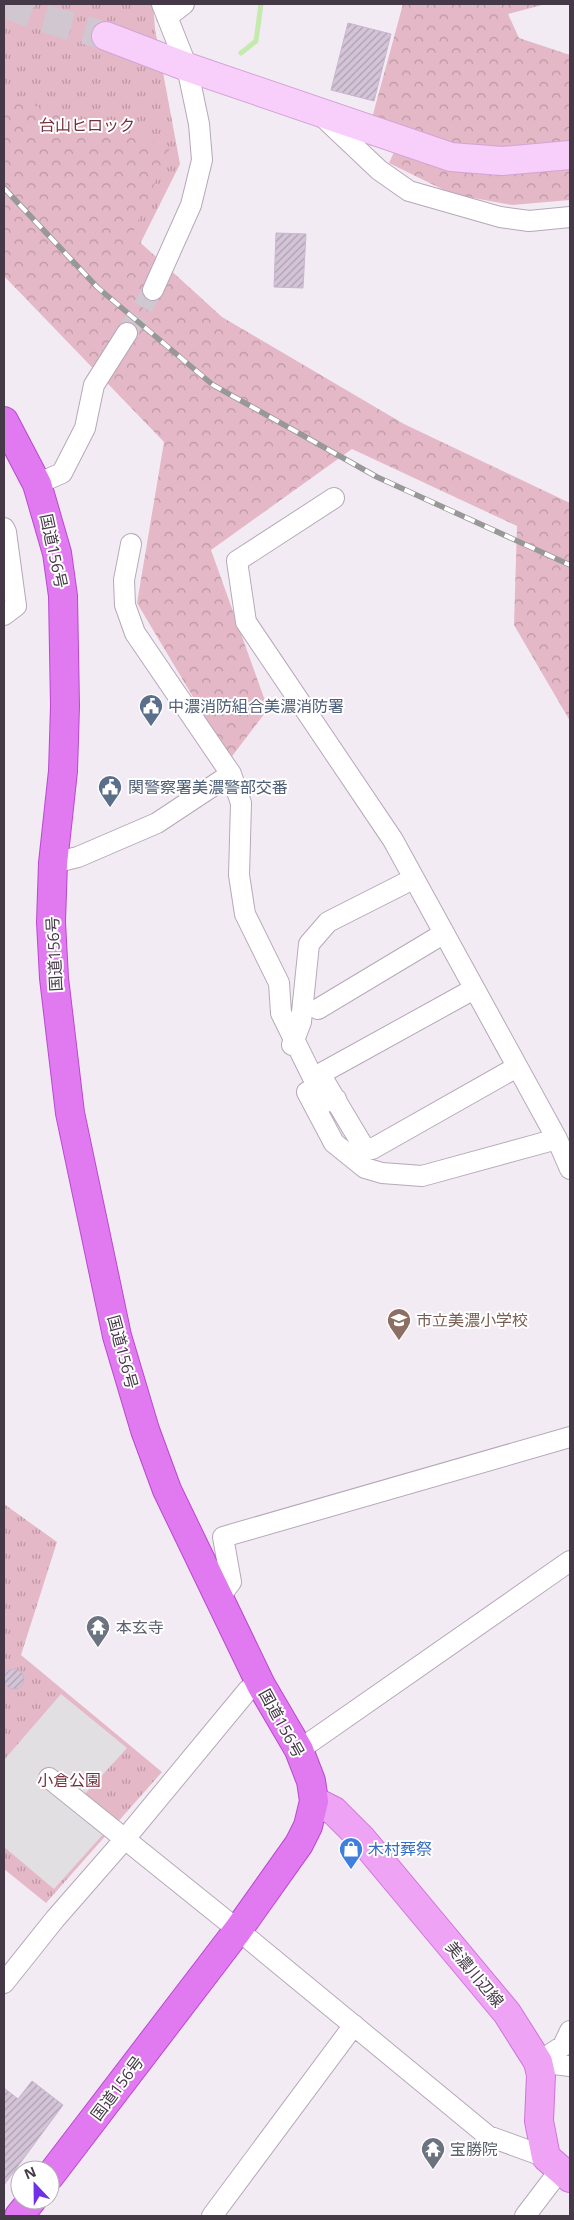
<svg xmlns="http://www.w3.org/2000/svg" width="574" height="2220" viewBox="0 0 574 2220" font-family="'Open Sans','Noto Sans JP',sans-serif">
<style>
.grass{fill:url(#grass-tufts)}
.forest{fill:url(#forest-crowns)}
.parking{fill:#e2dfe3}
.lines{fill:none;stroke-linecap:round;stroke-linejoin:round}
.stream{stroke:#c5eaad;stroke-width:5}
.building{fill:url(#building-hatch);stroke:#cab5cf}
.street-tunnel{stroke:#d0c7d1;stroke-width:20;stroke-dasharray:20 10;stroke-linecap:butt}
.secondary-tunnel{stroke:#d0c7d1;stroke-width:28;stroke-dasharray:28 14;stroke-linecap:butt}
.street-casing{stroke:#b6a8b9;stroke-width:22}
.secondary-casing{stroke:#d2a4d5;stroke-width:30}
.primary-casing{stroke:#cf74d9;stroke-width:30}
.highway-casing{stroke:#b949cf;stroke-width:30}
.street{stroke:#fff;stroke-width:20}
.secondary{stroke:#f8cffa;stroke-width:28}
.primary{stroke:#eea3f5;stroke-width:28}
.highway{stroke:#e179f0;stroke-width:28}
.rail-casing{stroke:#989898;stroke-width:5.5}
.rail{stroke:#fff;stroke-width:4;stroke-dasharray:11;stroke-linecap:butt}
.labels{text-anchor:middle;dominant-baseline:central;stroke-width:4;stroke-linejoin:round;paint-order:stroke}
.park-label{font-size:16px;fill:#74313d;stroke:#fff}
.street-label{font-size:16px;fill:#453947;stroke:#fff}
.service-label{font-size:16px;fill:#4e5e75;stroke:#fff;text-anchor:start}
.education-label{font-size:16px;fill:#785e54;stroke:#fff;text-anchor:start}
.worship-label{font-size:16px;fill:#5b616d;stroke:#fff;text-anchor:start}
.shop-label{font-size:16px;fill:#366cbe;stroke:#fff;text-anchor:start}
</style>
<defs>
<pattern id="grass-tufts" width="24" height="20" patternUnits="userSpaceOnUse" patternTransform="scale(1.25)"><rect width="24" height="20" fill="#e4b8c7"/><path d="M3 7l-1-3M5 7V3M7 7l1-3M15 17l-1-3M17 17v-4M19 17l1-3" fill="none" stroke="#bb97a3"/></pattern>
<pattern id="forest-crowns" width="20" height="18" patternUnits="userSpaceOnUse" patternTransform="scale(1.25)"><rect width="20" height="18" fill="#e4b8c7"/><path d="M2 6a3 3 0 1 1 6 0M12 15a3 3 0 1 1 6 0" fill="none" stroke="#bb97a3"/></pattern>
<pattern id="building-hatch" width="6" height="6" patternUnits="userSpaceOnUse" patternTransform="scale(1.25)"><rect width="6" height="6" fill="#d4c4d7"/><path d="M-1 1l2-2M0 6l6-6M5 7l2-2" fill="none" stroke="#aea0b0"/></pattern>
</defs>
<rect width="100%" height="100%" fill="#f3ebf4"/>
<path class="grass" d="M 4,4 L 153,4 L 155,29 L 180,164 L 117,290 L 4,159 Z
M 4,1504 L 57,1542 L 21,1655 L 162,1772 L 46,1903 L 4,1869 Z"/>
<path class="forest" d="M 403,4 L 546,4 L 508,14 L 519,38 L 570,55 L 570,200 L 512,205 L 452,194 L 389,163 L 406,126 L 372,118 Z
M 4,96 L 170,148 L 132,235 L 222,317 L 404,424 L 570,503 L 570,721 L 514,625 L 517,526 L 352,449 L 211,550 L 268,709 L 230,759 L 137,603 L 164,442 L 4,276 Z"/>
<path class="parking" d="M 61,1694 L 127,1748 L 84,1795 L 116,1820 L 54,1889 L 4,1847 L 4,1760 Z"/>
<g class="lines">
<path class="stream" d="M 241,53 L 256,41 L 261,4"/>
</g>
<path class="building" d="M 348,23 L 391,34 L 374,101 L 331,90 Z
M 276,233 L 306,234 L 303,288 L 274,287 Z
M4 1679a10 10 0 1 1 20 0a10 10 0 1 1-20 0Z
M 32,2081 L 63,2105 L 4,2185 L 4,2088 L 18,2099 Z"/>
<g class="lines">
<path class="street-tunnel" d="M 127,333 L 153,290"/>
<path class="secondary-tunnel" d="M 5,4 L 39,17 L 106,36"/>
<g class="street-casing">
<path id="street" d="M 167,17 L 184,4
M 322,116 L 379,170 L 409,191 L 500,217 L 529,221 L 570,217
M 153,290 L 191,205 L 202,160 L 199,124 L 187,67 L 162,4
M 37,484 L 62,473 L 85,428 L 94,385 L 127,333
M 334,498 L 237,561 L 246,622 L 393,840 L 557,1139 L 570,1169
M 4,528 L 6,532 L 16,606 L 4,615
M 131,544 L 124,580 L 125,605 L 135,633 L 231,774 L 241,803 L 239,875 L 245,914 L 279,983 L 281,1013 L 325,1102 L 336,1099
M 53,863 L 78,857 L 157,823 L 231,774
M 474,989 L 320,1074 L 363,1146 L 372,1149 L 517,1067
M 318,1009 L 443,934
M 292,1045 L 301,1022 L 309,944 L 328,922 L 413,879
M 307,1092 L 334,1143 L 365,1168 L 382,1173 L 422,1176 L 557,1139
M 219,1598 L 231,1582 L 223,1537 L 570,1437
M 299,1750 L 570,1561
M 49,1778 L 238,1930 L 488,2136 L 546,2157
M 4,1983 L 55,1919 L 124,1840 L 248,1690 L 261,1685
M 538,2062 L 563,2046 L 570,2031
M 538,2062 L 570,2066
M 212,2216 L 354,2025
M 525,2216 L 560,2170"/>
</g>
<g class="secondary-casing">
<path id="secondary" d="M 106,36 L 187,67 L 451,157 L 502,161 L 570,155"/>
</g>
<g class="primary-casing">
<path id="primary" d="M 314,1801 L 334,1811 L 362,1839 L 507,2013 L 538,2062 L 541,2075 L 539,2121 L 546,2157 L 570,2178"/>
</g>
<g class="highway-casing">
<path id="highway" d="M 4,421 L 37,484 L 57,553 L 63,596 L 65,706 L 63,771 L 53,863 L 51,922 L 54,978 L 70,1113 L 117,1336 L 145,1430 L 167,1490 L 261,1685 L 299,1750 L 311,1781 L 314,1801 L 308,1826 L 299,1844 L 238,1930 L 50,2176
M 19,2216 L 32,2200"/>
</g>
<use href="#street" class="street"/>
<use href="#secondary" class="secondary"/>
<use href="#primary" class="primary"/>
<use href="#highway" class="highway"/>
<g class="rail-casing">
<path id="rail" d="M 4,188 L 97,287 L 213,385 L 377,477 L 570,565"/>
</g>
<use href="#rail" class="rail"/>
</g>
<defs>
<g id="civic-pin" transform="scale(1.25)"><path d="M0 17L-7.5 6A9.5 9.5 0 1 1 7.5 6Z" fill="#5c6f8a" stroke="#fff"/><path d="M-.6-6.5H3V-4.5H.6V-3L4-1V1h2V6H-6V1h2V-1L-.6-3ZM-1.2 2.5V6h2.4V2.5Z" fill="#fff"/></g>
<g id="school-pin" transform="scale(1.25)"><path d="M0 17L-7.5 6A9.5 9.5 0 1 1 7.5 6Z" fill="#8d6e63" stroke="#fff"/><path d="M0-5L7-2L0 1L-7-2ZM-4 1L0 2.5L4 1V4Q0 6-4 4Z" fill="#fff"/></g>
<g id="temple-pin" transform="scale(1.25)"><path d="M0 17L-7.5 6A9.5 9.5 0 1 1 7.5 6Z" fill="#6b7280" stroke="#fff"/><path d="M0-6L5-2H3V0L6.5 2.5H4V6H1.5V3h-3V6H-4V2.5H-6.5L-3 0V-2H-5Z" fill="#fff"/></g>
<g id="shop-pin" transform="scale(1.25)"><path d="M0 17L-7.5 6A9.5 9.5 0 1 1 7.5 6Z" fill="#3f7fe0" stroke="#fff"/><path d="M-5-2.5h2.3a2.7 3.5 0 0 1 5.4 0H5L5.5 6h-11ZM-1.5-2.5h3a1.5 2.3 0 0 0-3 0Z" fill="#fff"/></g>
</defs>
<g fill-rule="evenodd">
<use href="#civic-pin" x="151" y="706"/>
<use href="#civic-pin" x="110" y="787"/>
<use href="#school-pin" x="399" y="1320"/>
<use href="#temple-pin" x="98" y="1627"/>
<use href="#shop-pin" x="351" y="1849"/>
<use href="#temple-pin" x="433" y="2149"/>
</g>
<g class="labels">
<g class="park-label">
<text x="87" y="125">台山ヒロック</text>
<text x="69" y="1780">小倉公園</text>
</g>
<g class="street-label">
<text transform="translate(54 551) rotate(78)">国道156号</text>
<text transform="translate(54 954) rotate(-93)">国道156号</text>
<text transform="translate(123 1352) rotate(75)">国道156号</text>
<text transform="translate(282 1723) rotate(61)">国道156号</text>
<text transform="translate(475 1974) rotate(50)">美濃川辺線</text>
<text transform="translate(117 2088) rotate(-53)">国道156号</text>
</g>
<g class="service-label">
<text x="168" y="706">中濃消防組合美濃消防署</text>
<text x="128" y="787">関警察署美濃警部交番</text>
</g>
<g class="education-label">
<text x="416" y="1320">市立美濃小学校</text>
</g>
<g class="worship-label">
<text x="116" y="1627">本玄寺</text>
<text x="450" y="2149">宝勝院</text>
</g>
<g class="shop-label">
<text x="368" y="1849">木村葬祭</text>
</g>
</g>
<rect width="574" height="2220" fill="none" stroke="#453947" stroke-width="10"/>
<g transform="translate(35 2185) rotate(338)"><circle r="24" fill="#ffffff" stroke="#b5b0b5"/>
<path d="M0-4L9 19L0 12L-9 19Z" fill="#7030e6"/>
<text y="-8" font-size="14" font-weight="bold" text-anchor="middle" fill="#453947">N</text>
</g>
</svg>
